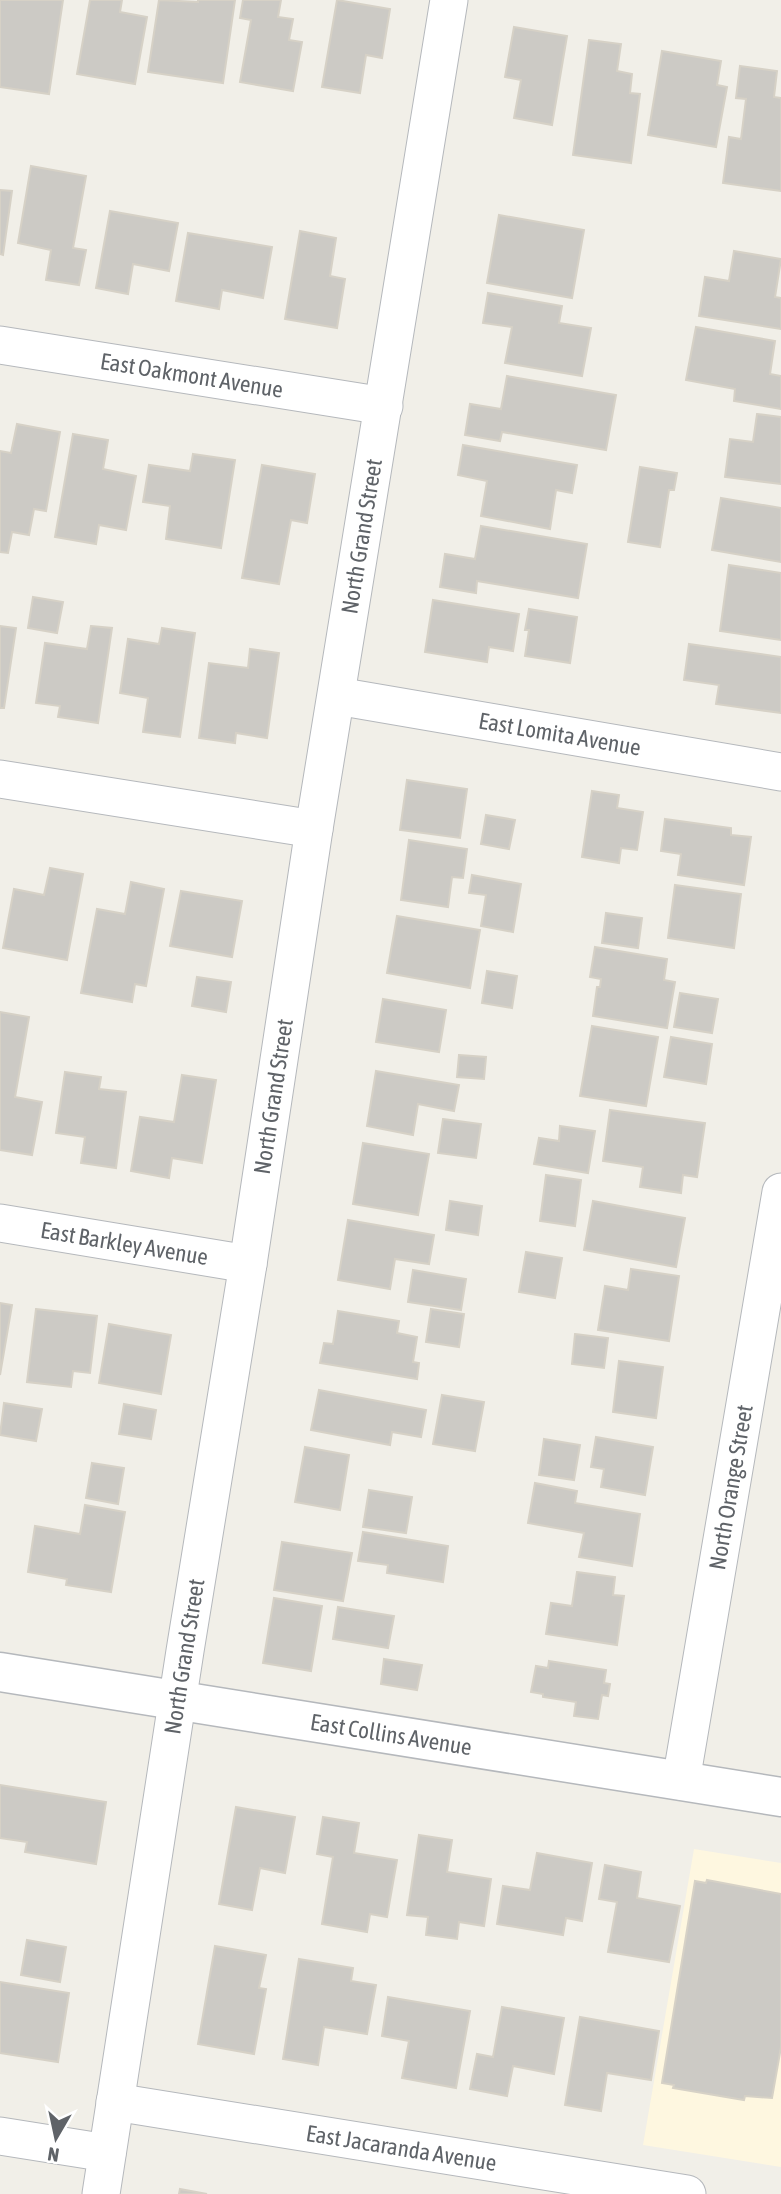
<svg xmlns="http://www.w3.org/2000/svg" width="781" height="2194" viewBox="0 0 781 2194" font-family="'Asap Condensed',sans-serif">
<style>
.commercial{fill:#fef7e0}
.building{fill:#cccac5;stroke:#d6d1c6;stroke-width:2}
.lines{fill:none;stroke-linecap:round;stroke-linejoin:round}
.minor-casing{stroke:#b5b8bc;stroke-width:39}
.tertiary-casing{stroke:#b5b8bc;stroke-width:41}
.minor{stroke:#fff;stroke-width:37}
.tertiary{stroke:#fff;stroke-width:38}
.labels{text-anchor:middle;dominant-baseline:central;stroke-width:6;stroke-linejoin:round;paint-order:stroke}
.street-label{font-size:23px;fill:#5f6368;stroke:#fff}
</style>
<rect width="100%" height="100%" fill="#f1efe8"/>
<path class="commercial" d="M 694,1849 L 781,1863 L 781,2167 L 643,2145 Z"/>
<path class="building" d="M 0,0 L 63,0 L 49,94 L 0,87 Z
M 90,0 L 122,0 L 120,12 L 147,17 L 135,84 L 77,74 Z
M 159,0 L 198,2 L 198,0 L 235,0 L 223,83 L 148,72 Z
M 243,0 L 281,0 L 278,17 L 293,19 L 289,40 L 302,42 L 293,91 L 240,82 L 251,20 L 240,18 Z
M 337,0 L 390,9 L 382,58 L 366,55 L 360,93 L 322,87 Z
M 514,27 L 567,36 L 552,125 L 514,118 L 521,80 L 505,77 Z
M 589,40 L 621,44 L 617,71 L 632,74 L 630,93 L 640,94 L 631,163 L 573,155 Z
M 662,51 L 721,61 L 717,85 L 727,87 L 716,147 L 648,135 Z
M 740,66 L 777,71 L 774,97 L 781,98 L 781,191 L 723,183 L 729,137 L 741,139 L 746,99 L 736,98 Z
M 31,166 L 86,176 L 73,248 L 86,250 L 79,285 L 46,280 L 51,250 L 18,243 Z
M 0,190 L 12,191 L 3,255 L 0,254 Z
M 110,211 L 178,223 L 169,271 L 133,264 L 128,294 L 96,288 Z
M 499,215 L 584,230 L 572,298 L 487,283 Z
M 300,231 L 336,238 L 330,276 L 345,279 L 337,328 L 285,319 Z
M 188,233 L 272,247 L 263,298 L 222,290 L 219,309 L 176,301 Z
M 734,251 L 781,259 L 775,297 L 781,298 L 781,329 L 699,316 L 705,277 L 729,281 Z
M 488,293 L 562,306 L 559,323 L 591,328 L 582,376 L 505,363 L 512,327 L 483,323 Z
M 696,327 L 775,341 L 770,374 L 781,376 L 781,409 L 734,401 L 735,389 L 686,380 Z
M 507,376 L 616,395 L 606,450 L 502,432 L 500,441 L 465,435 L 470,404 L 501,409 Z
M 757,414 L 781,417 L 781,484 L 725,477 L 730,439 L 753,442 Z
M 17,424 L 60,432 L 46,511 L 34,509 L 29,535 L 12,532 L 8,553 L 0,552 L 0,451 L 11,453 Z
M 73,434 L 108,440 L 103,469 L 136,476 L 126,530 L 99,525 L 96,544 L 55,537 Z
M 463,445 L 577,465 L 572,493 L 556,490 L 550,529 L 481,516 L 487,481 L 458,475 Z
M 193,454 L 235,460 L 221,548 L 166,539 L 170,506 L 143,502 L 149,465 L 190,471 Z
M 262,465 L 315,474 L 307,523 L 291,520 L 279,584 L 242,578 Z
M 640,467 L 677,473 L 674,490 L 669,490 L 660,547 L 628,542 Z
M 721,498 L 781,508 L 781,562 L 712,550 Z
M 481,526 L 587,544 L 578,598 L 477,581 L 476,593 L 440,587 L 445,554 L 475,559 Z
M 729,565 L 781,573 L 781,640 L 720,631 Z
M 33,597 L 63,602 L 57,633 L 28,628 Z
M 433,600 L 519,614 L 513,651 L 489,647 L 487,662 L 425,652 Z
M 529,609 L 577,617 L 570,663 L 525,656 L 529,630 L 525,630 Z
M 0,626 L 16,628 L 4,708 L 0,708 Z
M 91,626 L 112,628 L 98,723 L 58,717 L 60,706 L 36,703 L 45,643 L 87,649 Z
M 162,628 L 195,633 L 180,737 L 143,732 L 148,698 L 120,693 L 128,639 L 159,644 Z
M 689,644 L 781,657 L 781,713 L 716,704 L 719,685 L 684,680 Z
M 250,649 L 279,653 L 267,738 L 236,733 L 235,743 L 199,738 L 209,663 L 248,668 Z
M 407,780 L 467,789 L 460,838 L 400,830 Z
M 592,791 L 619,795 L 617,808 L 643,812 L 637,850 L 621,848 L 619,863 L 582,857 Z
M 486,815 L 515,820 L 509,849 L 481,844 Z
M 665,819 L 731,828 L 731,835 L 751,837 L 744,885 L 678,875 L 681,854 L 661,851 Z
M 409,840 L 467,849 L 463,878 L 452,877 L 448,907 L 401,900 Z
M 50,868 L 83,874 L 67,960 L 3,948 L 14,889 L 44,895 Z
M 472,875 L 521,884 L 513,932 L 481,926 L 486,895 L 469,893 Z
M 131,882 L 164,889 L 146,986 L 135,984 L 132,1002 L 81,993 L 97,909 L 125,914 Z
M 675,885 L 741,894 L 734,948 L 668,938 Z
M 181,891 L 242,901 L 232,957 L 170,946 Z
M 606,913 L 642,918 L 638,948 L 602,943 Z
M 397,916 L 480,930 L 470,988 L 387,973 Z
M 595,947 L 667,959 L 664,980 L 675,982 L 667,1028 L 593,1016 L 597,987 L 600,987 L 601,979 L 590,977 Z
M 487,971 L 517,976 L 512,1008 L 482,1003 Z
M 197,977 L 231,982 L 226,1012 L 192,1006 Z
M 680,993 L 718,999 L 712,1033 L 674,1027 Z
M 383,999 L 446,1010 L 439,1052 L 376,1042 Z
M 0,1012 L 29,1017 L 15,1097 L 42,1102 L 32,1155 L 0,1150 Z
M 592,1026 L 658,1037 L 646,1106 L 580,1096 Z
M 671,1037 L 712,1044 L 706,1084 L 664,1077 Z
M 459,1055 L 486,1057 L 484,1079 L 457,1077 Z
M 376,1071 L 459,1085 L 454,1111 L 418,1104 L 413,1135 L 367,1126 Z
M 65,1072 L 101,1077 L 99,1089 L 126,1092 L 116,1168 L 81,1163 L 85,1137 L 56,1133 Z
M 182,1075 L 216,1080 L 202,1163 L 172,1158 L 169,1178 L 131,1171 L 140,1117 L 174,1122 Z
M 610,1110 L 705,1123 L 697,1177 L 683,1175 L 681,1193 L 640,1187 L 643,1167 L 603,1161 Z
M 443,1119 L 481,1124 L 476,1158 L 438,1153 Z
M 560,1126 L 595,1131 L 588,1173 L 534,1164 L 539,1138 L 559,1141 Z
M 363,1143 L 429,1154 L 418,1215 L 353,1204 Z
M 546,1175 L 581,1180 L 575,1226 L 540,1221 Z
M 450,1201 L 482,1206 L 478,1235 L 446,1230 Z
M 593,1201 L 685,1218 L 676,1267 L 584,1250 Z
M 348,1220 L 434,1235 L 429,1264 L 395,1259 L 390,1289 L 338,1280 Z
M 526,1252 L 562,1258 L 555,1298 L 519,1292 Z
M 631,1269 L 679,1276 L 669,1341 L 598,1330 L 605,1286 L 628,1290 Z
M 413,1270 L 466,1279 L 461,1310 L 408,1302 Z
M 0,1303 L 12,1305 L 0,1375 Z
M 36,1309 L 97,1316 L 90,1373 L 73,1371 L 71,1387 L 27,1382 Z
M 431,1309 L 464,1314 L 459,1347 L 426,1342 Z
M 338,1311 L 399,1321 L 397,1333 L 417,1337 L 413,1362 L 419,1363 L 417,1379 L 320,1363 L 324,1343 L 333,1344 Z
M 109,1324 L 171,1335 L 161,1394 L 99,1383 Z
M 575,1334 L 608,1338 L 604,1368 L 572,1364 Z
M 619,1361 L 663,1367 L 656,1418 L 613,1412 Z
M 319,1390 L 426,1410 L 421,1437 L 392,1432 L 390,1445 L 311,1430 Z
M 442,1395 L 484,1402 L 475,1451 L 433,1444 Z
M 4,1403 L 42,1409 L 36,1441 L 0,1435 Z
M 124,1404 L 156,1410 L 151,1439 L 119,1434 Z
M 596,1437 L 653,1447 L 645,1495 L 601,1487 L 604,1469 L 591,1467 Z
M 544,1439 L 580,1445 L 574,1480 L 539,1475 Z
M 305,1447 L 349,1455 L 340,1510 L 295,1502 Z
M 92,1463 L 124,1468 L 118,1504 L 86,1498 Z
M 535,1483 L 577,1491 L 575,1503 L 640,1514 L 632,1566 L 579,1557 L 584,1533 L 528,1523 Z
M 369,1490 L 412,1497 L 406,1533 L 363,1527 Z
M 85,1505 L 125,1512 L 111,1592 L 66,1585 L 67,1579 L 28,1572 L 35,1526 L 80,1534 Z
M 363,1532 L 448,1546 L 443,1582 L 387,1573 L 388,1565 L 358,1561 Z
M 282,1542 L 352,1553 L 343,1601 L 274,1590 Z
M 577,1572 L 615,1577 L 613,1595 L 624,1596 L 617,1645 L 546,1634 L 551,1603 L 572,1606 Z
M 274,1598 L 322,1606 L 311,1671 L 263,1663 Z
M 338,1607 L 394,1616 L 388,1648 L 333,1639 Z
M 384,1659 L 422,1665 L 417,1690 L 381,1684 Z
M 549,1661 L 606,1670 L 604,1683 L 610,1684 L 608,1696 L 602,1695 L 598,1719 L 574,1716 L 576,1702 L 543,1697 L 543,1694 L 531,1692 L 536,1666 L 548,1668 Z
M 0,1785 L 106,1802 L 96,1864 L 25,1852 L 27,1842 L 0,1838 Z
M 236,1807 L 295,1817 L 285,1873 L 260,1868 L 252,1910 L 219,1904 Z
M 323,1817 L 359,1823 L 354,1853 L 397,1860 L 387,1917 L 370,1914 L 367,1932 L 322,1924 L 333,1857 L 317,1854 Z
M 419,1835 L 452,1840 L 447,1872 L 491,1879 L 484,1926 L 459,1922 L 457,1939 L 426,1935 L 428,1917 L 407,1915 Z
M 537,1853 L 592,1863 L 582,1921 L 566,1918 L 563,1935 L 497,1924 L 503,1886 L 530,1890 Z
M 605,1865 L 641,1872 L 637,1898 L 680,1906 L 669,1962 L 608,1952 L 617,1902 L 599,1899 Z
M 707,1880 L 781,1894 L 781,2047 L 772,2098 L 745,2096 L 744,2100 L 673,2088 L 674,2085 L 662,2083 L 695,1881 L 706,1883 Z
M 27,1940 L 66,1947 L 60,1982 L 21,1975 Z
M 215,1946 L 266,1955 L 259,1988 L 266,1989 L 254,2054 L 198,2044 Z
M 299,1959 L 353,1968 L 351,1981 L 376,1985 L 367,2034 L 324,2027 L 318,2065 L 283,2059 Z
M 0,1982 L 69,1993 L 58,2062 L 0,2053 Z
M 388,1997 L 470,2011 L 456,2088 L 402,2078 L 409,2041 L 382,2036 Z
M 502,2007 L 564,2018 L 554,2074 L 513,2066 L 507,2096 L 470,2089 L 477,2054 L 493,2057 Z
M 580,2017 L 659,2031 L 651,2080 L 607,2073 L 601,2111 L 565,2105 Z
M 180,2189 L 207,2194 L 179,2194 Z"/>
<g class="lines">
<g class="minor-casing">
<g id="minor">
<path id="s1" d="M 0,345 L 384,406"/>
<path id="s2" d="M 337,696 L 781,772"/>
<path d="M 0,779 L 314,829"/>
<path id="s3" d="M 0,1223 L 248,1264"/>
<path id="s4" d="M 681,1781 L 781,1192"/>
<path id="s5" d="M 115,2102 L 687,2194"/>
<path d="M 0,2136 L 107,2153"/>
<path id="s6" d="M 101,2194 L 185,1651 L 248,1264 L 314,829 L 449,0"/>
</g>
</g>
<g class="tertiary-casing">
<g id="tertiary">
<path id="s7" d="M 0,1672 L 781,1797"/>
</g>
</g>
<use href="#minor" class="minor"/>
<use href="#tertiary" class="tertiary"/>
</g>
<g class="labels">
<g class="street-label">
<text stroke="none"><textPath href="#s1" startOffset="194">East Oakmont Avenue</textPath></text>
<text stroke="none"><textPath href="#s6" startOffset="1678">North Grand Street</textPath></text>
<text stroke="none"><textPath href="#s2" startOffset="226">East Lomita Avenue</textPath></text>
<text stroke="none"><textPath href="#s6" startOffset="1111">North Grand Street</textPath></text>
<text stroke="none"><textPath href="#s3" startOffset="126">East Barkley Avenue</textPath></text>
<text stroke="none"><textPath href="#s4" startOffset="298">North Orange Street</textPath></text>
<text stroke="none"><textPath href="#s6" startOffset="544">North Grand Street</textPath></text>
<text stroke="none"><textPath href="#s7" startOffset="396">East Collins Avenue</textPath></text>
<text stroke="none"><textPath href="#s5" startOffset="290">East Jacaranda Avenue</textPath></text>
</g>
</g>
<g transform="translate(56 2138) rotate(189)" stroke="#ffffff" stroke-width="5" paint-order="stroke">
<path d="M0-5L12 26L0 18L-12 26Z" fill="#5f6368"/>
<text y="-10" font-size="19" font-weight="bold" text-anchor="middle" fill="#5f6368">N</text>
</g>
</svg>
